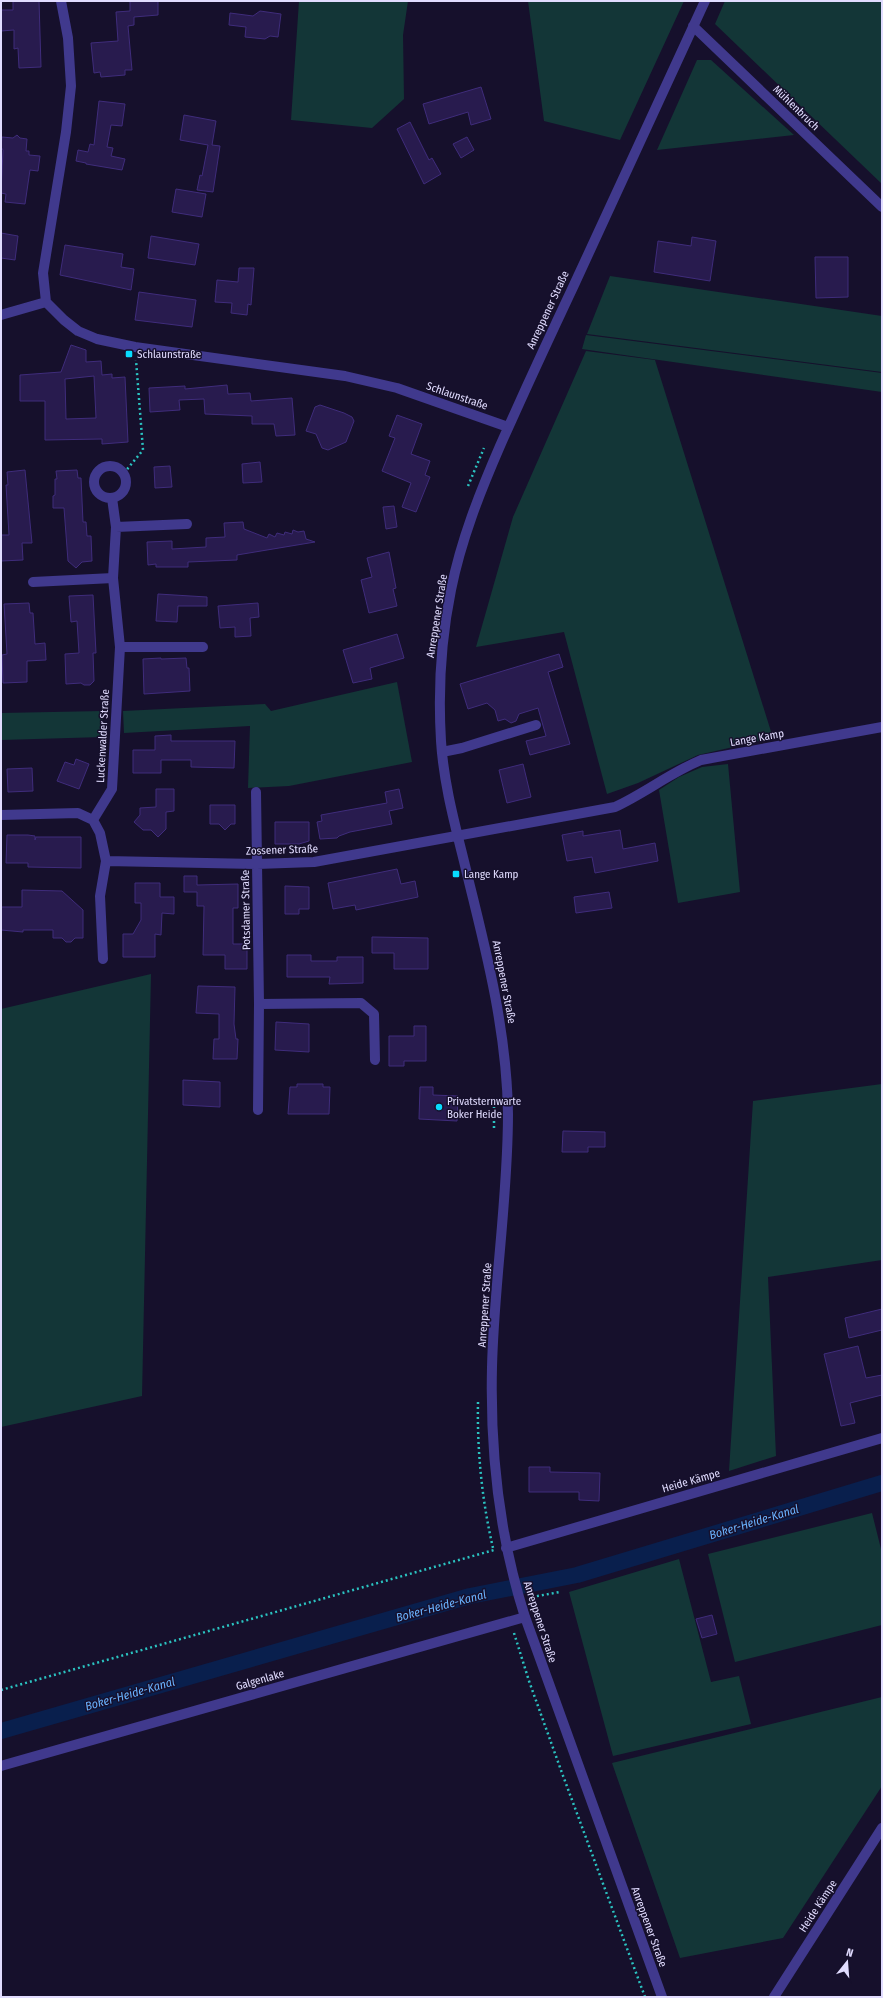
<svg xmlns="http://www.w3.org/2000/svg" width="883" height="1998" viewBox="0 0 883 1998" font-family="'Fira Sans Condensed',sans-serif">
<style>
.green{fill:#133637}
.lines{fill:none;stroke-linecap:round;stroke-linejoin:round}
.canal{stroke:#091f4d;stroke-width:16}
.building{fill:#281b4e;stroke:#3f2c7b;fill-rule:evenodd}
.path{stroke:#2bc3c1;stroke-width:2.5;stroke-dasharray:2 3;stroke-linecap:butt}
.minor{stroke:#40398d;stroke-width:10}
.poi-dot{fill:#08dcff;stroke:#16102c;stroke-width:1.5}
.labels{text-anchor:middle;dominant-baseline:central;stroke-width:3;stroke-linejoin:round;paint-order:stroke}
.street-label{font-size:11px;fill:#e1dcff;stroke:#16102c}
.poi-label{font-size:11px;fill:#e1dcff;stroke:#16102c;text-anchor:start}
.water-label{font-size:12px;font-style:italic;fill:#6ab3ff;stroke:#16102c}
</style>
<rect width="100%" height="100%" fill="#16102c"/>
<path class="green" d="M 299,1 L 408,1 L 403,35 L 404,99 L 372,128 L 291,120 Z
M 528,1 L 684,1 L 620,140 L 544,121 Z
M 725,1 L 882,1 L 882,184 L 715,24 Z
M 697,60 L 711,60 L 794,135 L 657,150 Z
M 610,276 L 882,316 L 882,372 L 587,334 Z
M 586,335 L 882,373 L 882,392 L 582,349 Z
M 586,351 L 655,360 L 773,738 L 698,755 L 638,783 L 607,794 L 564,632 L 476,647 L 513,517 Z
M 397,682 L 412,762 L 289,786 L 248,788 L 250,726 L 124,733 L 123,711 L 265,704 L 271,711 Z
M 103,711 L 103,737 L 1,740 L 1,713 Z
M 728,764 L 740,892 L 678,903 L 659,790 L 679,777 L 702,767 Z
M 151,974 L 142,1396 L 1,1427 L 1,1009 Z
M 882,1084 L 882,1260 L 768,1277 L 776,1456 L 729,1471 L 753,1101 Z
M 872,1513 L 882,1553 L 882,1625 L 735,1662 L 708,1554 Z
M 679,1559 L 711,1682 L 739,1676 L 751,1724 L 613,1756 L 569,1592 Z
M 882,1697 L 882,1786 L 783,1938 L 680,1958 L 612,1763 Z"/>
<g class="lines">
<path class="canal" d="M 1,1731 L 470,1596 L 577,1575 L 882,1483"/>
</g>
<path class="building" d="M 13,1 L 39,1 L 41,67 L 19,68 L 18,48 L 14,49 L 14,30 L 1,31 L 1,10 L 13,10 Z
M 130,1 L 158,1 L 158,15 L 134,17 L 134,25 L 128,26 L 132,70 L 125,70 L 125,75 L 101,77 L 100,72 L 94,73 L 91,43 L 118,41 L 116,12 L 130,11 Z
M 260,11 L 281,14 L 278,37 L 270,36 L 265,39 L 245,37 L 246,27 L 229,25 L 230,13 L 253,16 Z
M 481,87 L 491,119 L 471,125 L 468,112 L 429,124 L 423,104 Z
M 99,101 L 125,104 L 122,126 L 111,125 L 107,147 L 113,148 L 111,156 L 125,159 L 122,170 L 86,164 L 86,163 L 76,161 L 78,150 L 88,152 L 90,144 L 94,145 Z
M 184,115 L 216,121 L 212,145 L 220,146 L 213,192 L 197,190 L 200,175 L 202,176 L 208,145 L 180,140 Z
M 410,122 L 429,160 L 432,158 L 441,174 L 424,184 L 397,129 Z
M 17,135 L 20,138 L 27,139 L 26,151 L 29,151 L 29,155 L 40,156 L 38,171 L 30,170 L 25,204 L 5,202 L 6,194 L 1,193 L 3,150 L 1,147 L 2,137 L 13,138 Z
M 467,137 L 474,150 L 461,158 L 453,144 Z
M 176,189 L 206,194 L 202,217 L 172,212 Z
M 1,233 L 18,236 L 15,260 L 1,258 Z
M 151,236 L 199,244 L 195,265 L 148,258 Z
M 692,237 L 716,241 L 710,281 L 654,272 L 658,241 L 691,246 Z
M 65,245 L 123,254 L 121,267 L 134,269 L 131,290 L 60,275 Z
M 815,257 L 848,257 L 848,297 L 816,298 Z
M 239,268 L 254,268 L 251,305 L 248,304 L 247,315 L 231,313 L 232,303 L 215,302 L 217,280 L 238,282 Z
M 139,292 L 196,300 L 192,327 L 135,320 Z
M 71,345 L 86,350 L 86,362 L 101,361 L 102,375 L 112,374 L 112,378 L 125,377 L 128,442 L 102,444 L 102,439 L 45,440 L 45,401 L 20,401 L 20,375 L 61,372 ZM 94,376 L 96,418 L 66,419 L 65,379 Z
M 227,385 L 228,394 L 250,393 L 251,401 L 292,398 L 295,435 L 276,436 L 274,424 L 252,424 L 252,416 L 205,414 L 204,399 L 179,400 L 180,410 L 150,412 L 149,388 L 185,386 L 185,389 Z
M 320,405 L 344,413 L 352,417 L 354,421 L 346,442 L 328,450 L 322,448 L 316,434 L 306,431 L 315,407 Z
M 397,415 L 422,424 L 411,454 L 430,461 L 425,475 L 430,477 L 416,512 L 402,507 L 411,483 L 382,471 L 395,438 L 389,436 Z
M 260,462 L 262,482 L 243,483 L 242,464 Z
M 170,466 L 172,487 L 155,488 L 154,467 Z
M 25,470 L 32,543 L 22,543 L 23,560 L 1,561 L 1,535 L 9,535 L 6,485 L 8,485 L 7,472 Z
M 77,470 L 78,478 L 81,478 L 83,522 L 86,522 L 87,536 L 91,536 L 92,561 L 82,562 L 76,568 L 68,561 L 64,508 L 53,508 L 53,496 L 55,495 L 55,479 L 57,479 L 56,471 Z
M 394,506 L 397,527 L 386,529 L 383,507 Z
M 243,522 L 244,529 L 267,538 L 269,534 L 275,537 L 277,533 L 284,535 L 285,532 L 292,534 L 293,530 L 298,532 L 304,531 L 306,539 L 315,542 L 237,555 L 237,560 L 188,562 L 188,567 L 156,567 L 156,564 L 148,565 L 147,542 L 172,541 L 172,549 L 206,547 L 206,538 L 225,537 L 224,523 Z
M 389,552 L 396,588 L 393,589 L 397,606 L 369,613 L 361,580 L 372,577 L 367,558 Z
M 158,594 L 207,597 L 207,606 L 178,606 L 177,622 L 156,621 Z
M 93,595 L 96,653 L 93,653 L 94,681 L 90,685 L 84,685 L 81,683 L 66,684 L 65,654 L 79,653 L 77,621 L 71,622 L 69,596 Z
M 29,603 L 30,613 L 33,613 L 35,644 L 45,643 L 46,660 L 27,661 L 27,682 L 3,683 L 2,655 L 7,654 L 4,604 Z
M 258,603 L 259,617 L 250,618 L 251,636 L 235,637 L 235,627 L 220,628 L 218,606 Z
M 397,634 L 404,658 L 370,668 L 372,679 L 353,683 L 343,650 Z
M 559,654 L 563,667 L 548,672 L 570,744 L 530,755 L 526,741 L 546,736 L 538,708 L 519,714 L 516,721 L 511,723 L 505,719 L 498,721 L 495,710 L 487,703 L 468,709 L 460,684 Z
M 161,658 L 161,659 L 186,658 L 187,668 L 189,668 L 190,691 L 144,694 L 143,659 Z
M 171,735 L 171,741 L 235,741 L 234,768 L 191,767 L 191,760 L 161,760 L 161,773 L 133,773 L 133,750 L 155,750 L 155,736 Z
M 76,759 L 89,764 L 79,789 L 57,781 L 65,762 L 74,765 Z
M 523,764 L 531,797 L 507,803 L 499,770 Z
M 32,768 L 33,791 L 8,792 L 7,769 Z
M 156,789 L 174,789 L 174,811 L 166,812 L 166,829 L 158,837 L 151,830 L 143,830 L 134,822 L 140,815 L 140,808 L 156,807 Z
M 399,789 L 403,808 L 389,811 L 392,824 L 350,832 L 339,836 L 337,838 L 320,839 L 317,822 L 322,821 L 321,815 L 387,803 L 385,792 Z
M 210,805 L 235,805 L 235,824 L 231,824 L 225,830 L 219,824 L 210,824 Z
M 275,822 L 309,822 L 309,841 L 299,844 L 275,844 Z
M 620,830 L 623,849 L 655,843 L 658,861 L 595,873 L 592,857 L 567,861 L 562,835 L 583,831 L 583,836 Z
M 7,835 L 28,835 L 35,836 L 35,840 L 36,837 L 81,837 L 81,868 L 28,867 L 28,863 L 6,863 Z
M 397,869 L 401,884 L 415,881 L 418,897 L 356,910 L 355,905 L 333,909 L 328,883 Z
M 184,876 L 197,876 L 197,885 L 238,884 L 238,908 L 233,908 L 233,944 L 247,944 L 247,969 L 225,969 L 225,955 L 203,955 L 204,906 L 197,906 L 197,892 L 184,892 Z
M 135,883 L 160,883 L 160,897 L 174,897 L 174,914 L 162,913 L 161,935 L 155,934 L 155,957 L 123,957 L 123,934 L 133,934 L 141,920 L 141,903 L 135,903 Z
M 285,886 L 309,887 L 309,909 L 299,909 L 299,914 L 285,914 Z
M 22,890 L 62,891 L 83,910 L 83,938 L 75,938 L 71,942 L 66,942 L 62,938 L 53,938 L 53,930 L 23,930 L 23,932 L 1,930 L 1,907 L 22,907 Z
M 609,892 L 612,908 L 576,913 L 574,897 Z
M 372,937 L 428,938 L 428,969 L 394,969 L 394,953 L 372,953 Z
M 287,955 L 311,955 L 311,961 L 337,961 L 337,957 L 363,957 L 363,983 L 329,984 L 330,977 L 287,977 Z
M 198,986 L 235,987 L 234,1024 L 236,1039 L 238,1039 L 237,1059 L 213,1059 L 214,1039 L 219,1039 L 219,1014 L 196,1013 Z
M 276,1022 L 309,1024 L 309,1052 L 275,1050 Z
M 414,1026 L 426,1026 L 426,1061 L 404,1061 L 404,1066 L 389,1066 L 389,1036 L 414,1036 Z
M 183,1080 L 220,1082 L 220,1107 L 183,1105 Z
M 297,1084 L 323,1084 L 323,1087 L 330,1087 L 329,1114 L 288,1114 L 290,1087 L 297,1087 Z
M 420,1087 L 433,1087 L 433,1095 L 458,1096 L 457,1121 L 419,1119 Z
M 563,1131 L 605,1132 L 605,1147 L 588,1147 L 588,1152 L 562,1152 Z
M 882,1309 L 882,1330 L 849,1338 L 845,1318 Z
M 858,1346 L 866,1378 L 882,1375 L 882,1395 L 850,1403 L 855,1423 L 841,1426 L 824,1354 Z
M 529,1467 L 550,1467 L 550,1472 L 600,1473 L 599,1501 L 579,1500 L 579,1492 L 529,1492 Z
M 712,1615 L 717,1634 L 702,1638 L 696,1619 Z"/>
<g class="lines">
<path class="path" d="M 124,473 L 143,450 L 136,360
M 468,486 L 484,448
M 494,1128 L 494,1107
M 478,1402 C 477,1451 482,1501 493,1548
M 532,1597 L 560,1592
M 514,1633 L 529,1681 L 562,1773 L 645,1997
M 1,1690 L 494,1550"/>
<path class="minor" d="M 61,1 L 68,38 L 71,86 L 66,132 L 43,273 L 46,302 L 64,320 L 78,331 L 97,339 L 135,347 L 345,376 L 397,388 L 508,427
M 693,26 L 882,207
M 1,315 L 46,302
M94 482a16 16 0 1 1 32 0a16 16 0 1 1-32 0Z
M 116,527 L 187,524
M 33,582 L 113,578
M 120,647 L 203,647
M 442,752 L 462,748 L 536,725
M 256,792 L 259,1004 L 258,1110
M 1,815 L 78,813 L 93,820 L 100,833 L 106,861 L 100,896 L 103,959
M 93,820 L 112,789 L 120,647 L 113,578 L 116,527 L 112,498
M 106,861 L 257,864 L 314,862 L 615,807 C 645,793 670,773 701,760 L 882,727
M 259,1004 L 361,1003 L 374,1014 L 375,1060
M 506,1548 L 882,1438
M 1,1766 L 525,1617
M 662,1997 L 525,1617 C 499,1536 490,1452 492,1367 C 494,1283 508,1199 508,1114 C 507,1035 488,958 469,882 C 458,835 444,789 441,741 C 438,691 441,639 451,590 C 461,540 480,492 500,446 C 524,392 549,338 574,285 C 618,190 661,96 705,1
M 774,1997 L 882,1828"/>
</g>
<g class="poi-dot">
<rect x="125" y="350" width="8" height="8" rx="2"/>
<rect x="452" y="870" width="8" height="8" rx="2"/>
<circle cx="439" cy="1107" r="4"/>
</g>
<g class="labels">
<g class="street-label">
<text transform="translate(796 108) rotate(44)">Mühlenbruch</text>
<text transform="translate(548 310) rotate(-65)">Anreppener Straße</text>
<text transform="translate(457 396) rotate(19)">Schlaunstraße</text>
<text transform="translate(437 616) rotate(-81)">Anreppener Straße</text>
<text transform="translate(103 736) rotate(-87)">Luckenwalder Straße</text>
<text transform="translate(757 738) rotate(-10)">Lange Kamp</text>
<text transform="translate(282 850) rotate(-2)">Zossener Straße</text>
<text transform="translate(246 910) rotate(-91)">Potsdamer Straße</text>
<text transform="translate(504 982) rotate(79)">Anreppener Straße</text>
<text transform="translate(485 1305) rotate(-86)">Anreppener Straße</text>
<text transform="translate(691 1481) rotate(-16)">Heide Kämpe</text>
<text transform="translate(540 1622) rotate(72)">Anreppener Straße</text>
<text transform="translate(260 1680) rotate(-16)">Galgenlake</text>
<text transform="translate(818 1906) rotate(-57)">Heide Kämpe</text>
<text transform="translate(649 1927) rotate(70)">Anreppener Straße</text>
</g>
<g class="poi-label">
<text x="137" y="354">Schlaunstraße</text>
<text x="464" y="874">Lange Kamp</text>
<text x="447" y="1101">Privatsternwarte<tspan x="447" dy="13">Boker Heide</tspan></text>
</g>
<g class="water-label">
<text transform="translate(754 1522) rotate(-17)">Boker-Heide-Kanal</text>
<text transform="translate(441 1606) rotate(-15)">Boker-Heide-Kanal</text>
<text transform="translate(130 1694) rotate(-16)">Boker-Heide-Kanal</text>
</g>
</g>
<rect width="883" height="1998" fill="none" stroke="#e1dcff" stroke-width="4"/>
<g transform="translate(847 1962) rotate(17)" stroke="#16102c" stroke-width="3" paint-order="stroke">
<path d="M0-3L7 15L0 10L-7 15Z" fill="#e1dcff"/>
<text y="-6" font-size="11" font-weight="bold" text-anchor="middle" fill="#e1dcff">N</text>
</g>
</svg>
